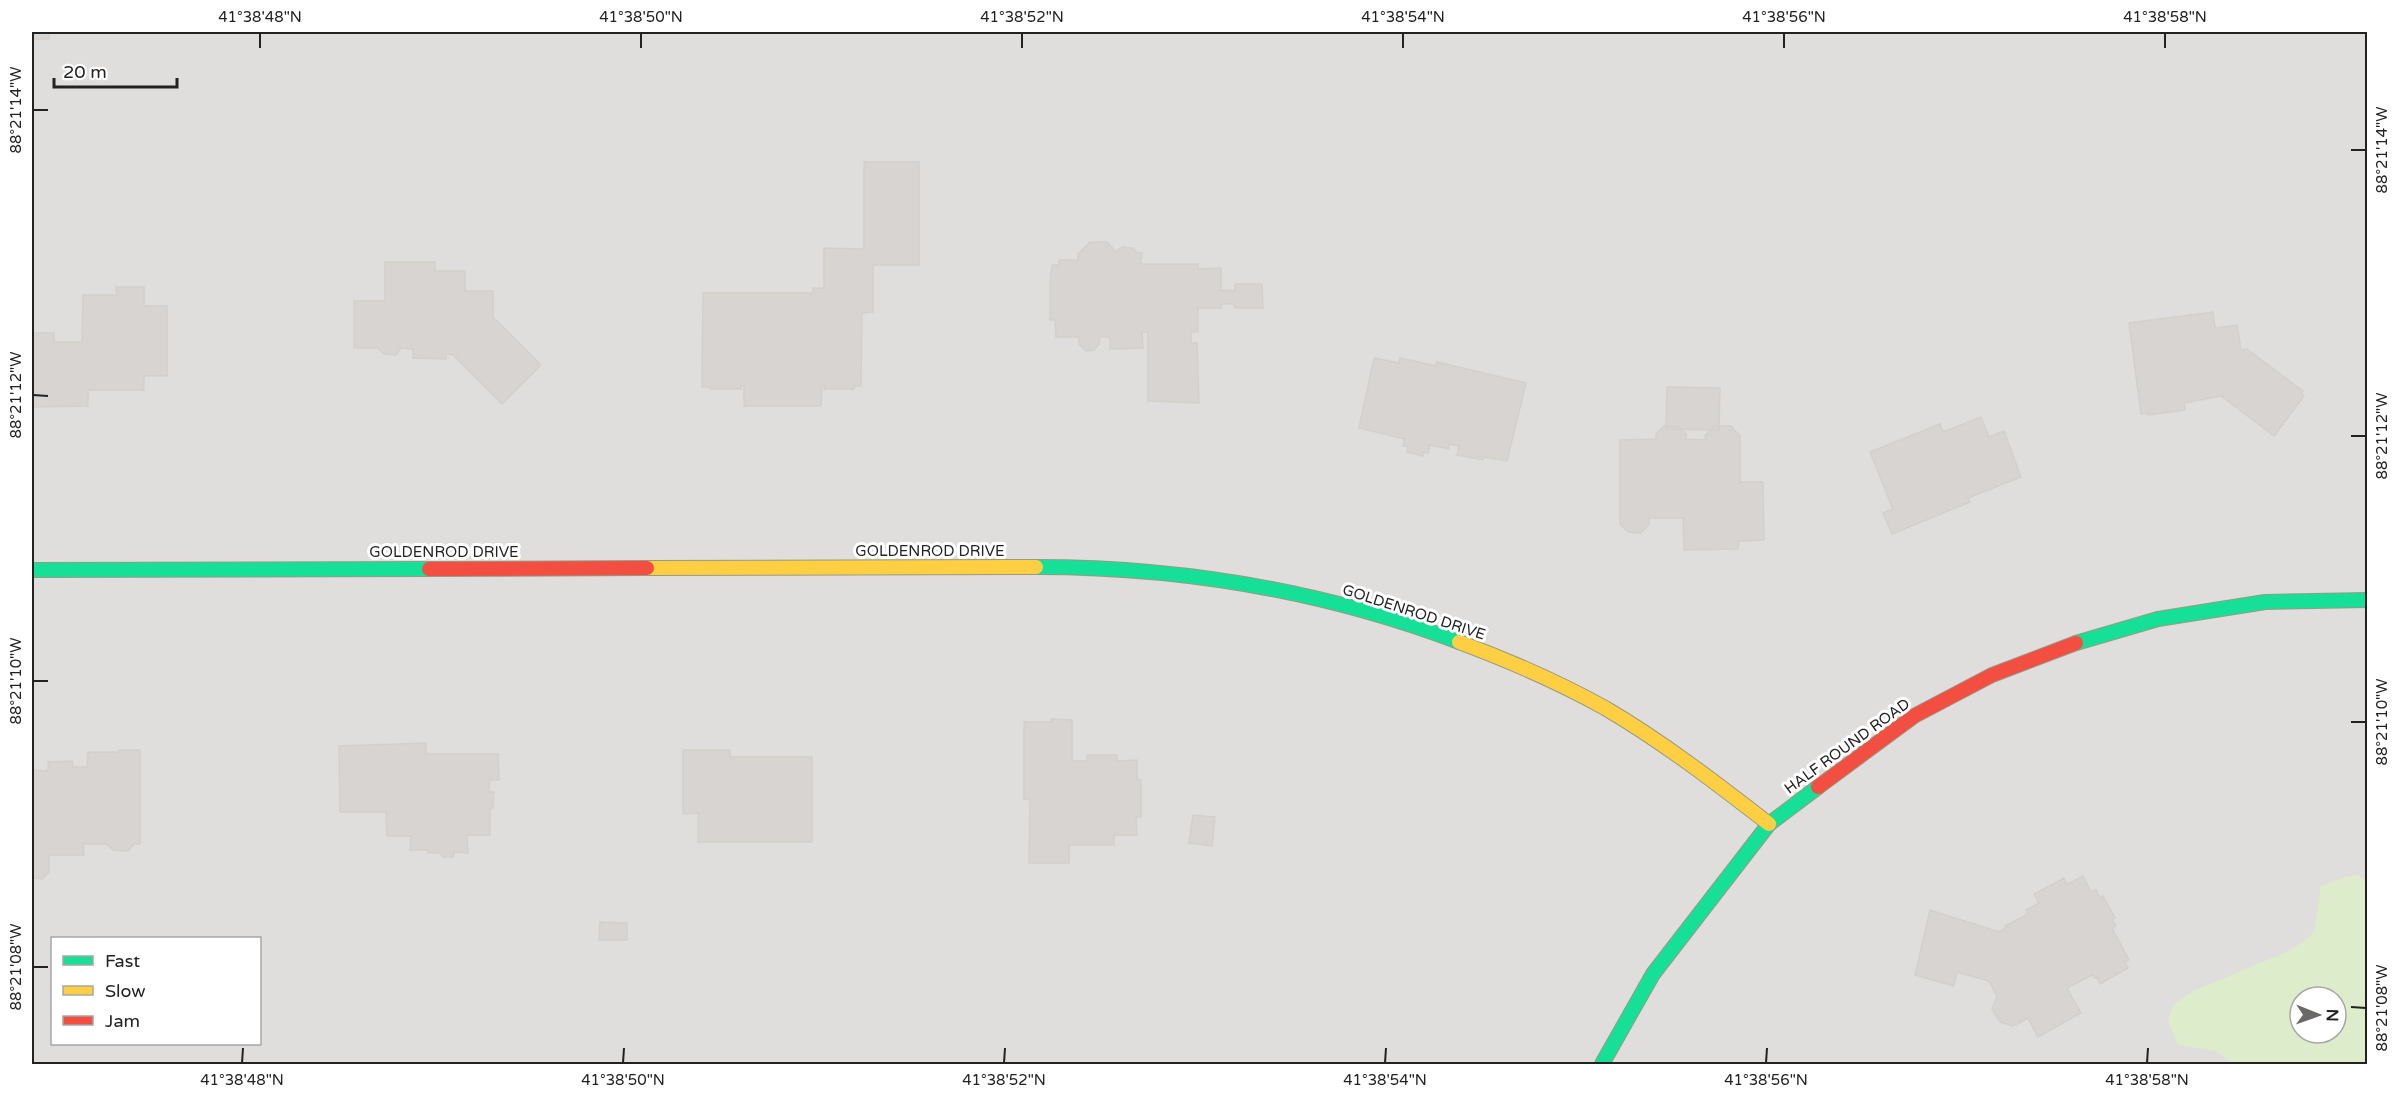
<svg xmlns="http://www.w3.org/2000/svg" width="2399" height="1096" viewBox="0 0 2399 1096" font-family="'Varela Round',sans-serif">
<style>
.residential{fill:#dfdedc;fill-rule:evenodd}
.grass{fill:#ddeccb;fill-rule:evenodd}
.building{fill:#d7d4d2;stroke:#d3d0cc;stroke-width:1.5}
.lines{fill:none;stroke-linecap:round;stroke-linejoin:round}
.fast-casing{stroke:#999a82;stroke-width:16}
.slow-casing{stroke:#999a82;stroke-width:16}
.jam-casing{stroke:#999a82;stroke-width:16}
.fast{stroke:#16e098;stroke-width:14}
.slow{stroke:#ffcf43;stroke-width:14}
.jam{stroke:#f24e42;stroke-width:14}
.ticks{fill:none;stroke:#222;stroke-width:2}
.labels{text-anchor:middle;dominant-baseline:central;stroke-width:6;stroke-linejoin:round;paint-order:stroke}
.street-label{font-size:15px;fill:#222;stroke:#fff}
.neatline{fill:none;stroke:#222;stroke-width:2}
.ticks-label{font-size:15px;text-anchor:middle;fill:#222}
</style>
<rect width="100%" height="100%" fill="#f0eeeb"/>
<path class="residential" d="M 32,32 L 2367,32 L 2367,1064 L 32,1064 ZM 52,938 L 260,938 L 260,1044 L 52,1044 ZM 2300,997 L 2336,997 L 2336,1033 L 2300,1033 Z"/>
<path class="grass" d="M 2359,875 L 2368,883 L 2367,1064 L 2233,1064 L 2216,1051 L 2178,1045 L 2168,1021 L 2173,1005 L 2195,990 L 2287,952 L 2310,937 L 2315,928 L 2321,886 L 2345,877 ZM 2300,997 L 2336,997 L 2336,1033 L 2300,1033 Z"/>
<path class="building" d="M 32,32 L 49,32 L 49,39 L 32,39 Z
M 864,162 L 919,162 L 919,265 L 873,265 L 873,312 L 862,313 L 861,386 L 855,386 L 854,389 L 824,389 L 824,385 L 822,385 L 821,406 L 744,406 L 744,386 L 741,386 L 741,389 L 710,389 L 710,387 L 702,387 L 703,293 L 813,293 L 813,288 L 824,288 L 824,248 L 864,249 Z
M 1090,242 L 1107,242 L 1116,252 L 1122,247 L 1133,248 L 1137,253 L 1142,253 L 1141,264 L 1198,264 L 1198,269 L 1221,268 L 1221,290 L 1235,291 L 1235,284 L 1262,284 L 1263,308 L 1235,308 L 1234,304 L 1221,304 L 1221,308 L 1198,308 L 1198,332 L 1191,332 L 1191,343 L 1197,343 L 1199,403 L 1148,401 L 1148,332 L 1142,332 L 1143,348 L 1110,349 L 1110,337 L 1100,337 L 1099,344 L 1094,350 L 1086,351 L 1079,344 L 1079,337 L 1056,337 L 1055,320 L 1050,320 L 1050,284 L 1052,265 L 1059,265 L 1059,260 L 1078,260 L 1078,254 Z
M 385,262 L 435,262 L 435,271 L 465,271 L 465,291 L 493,291 L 493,317 L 539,363 L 540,366 L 502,404 L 453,355 L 446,354 L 446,359 L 413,358 L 413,349 L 401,348 L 396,355 L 384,354 L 378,348 L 354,348 L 354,301 L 385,301 Z
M 116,287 L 144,287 L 144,306 L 167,306 L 167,376 L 144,376 L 144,390 L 88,390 L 88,406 L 32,407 L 32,333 L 54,333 L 54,342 L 82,342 L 83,295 L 117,295 Z
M 2213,312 L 2215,328 L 2237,325 L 2241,350 L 2247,349 L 2303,391 L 2301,393 L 2304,396 L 2274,436 L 2221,396 L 2184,403 L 2185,410 L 2148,415 L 2148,413 L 2141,414 L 2129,323 Z
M 1374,358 L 1399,363 L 1400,358 L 1436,366 L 1437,362 L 1526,383 L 1507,461 L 1484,457 L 1483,460 L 1457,455 L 1459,446 L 1449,444 L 1449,449 L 1430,445 L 1428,453 L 1424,452 L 1423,456 L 1407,452 L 1408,447 L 1403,446 L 1405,439 L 1359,428 Z
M 1667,387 L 1720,388 L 1719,430 L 1666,429 Z
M 1981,417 L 1989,437 L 2004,431 L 2021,477 L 1968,498 L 1970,502 L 1892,534 L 1883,513 L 1893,509 L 1870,452 L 1940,424 L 1943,432 Z
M 1664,426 L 1679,427 L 1686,434 L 1686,439 L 1706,440 L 1705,436 L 1714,426 L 1731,426 L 1740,436 L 1740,482 L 1763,482 L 1764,540 L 1739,541 L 1738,549 L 1684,550 L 1683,518 L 1649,518 L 1649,524 L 1641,533 L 1628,532 L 1620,524 L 1620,440 L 1656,439 L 1656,434 Z
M 1051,719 L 1072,720 L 1072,761 L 1087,761 L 1087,755 L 1117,755 L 1117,761 L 1137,760 L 1137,779 L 1141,780 L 1141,817 L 1136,817 L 1137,835 L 1114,835 L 1114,845 L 1069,845 L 1069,863 L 1029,863 L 1030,799 L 1024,799 L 1024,722 L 1051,722 Z
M 426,743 L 426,754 L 498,754 L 499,780 L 490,780 L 489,792 L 494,792 L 493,808 L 490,808 L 490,835 L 467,835 L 468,853 L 454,852 L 454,857 L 442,857 L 441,853 L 428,853 L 428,850 L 410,850 L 411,836 L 387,836 L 386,812 L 340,812 L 339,746 Z
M 119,750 L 140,750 L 140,844 L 134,844 L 128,851 L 113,850 L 107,844 L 83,844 L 84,855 L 49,855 L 49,872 L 42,879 L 32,878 L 32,770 L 48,771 L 48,762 L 72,761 L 73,767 L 87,767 L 88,752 L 119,752 Z
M 683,750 L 730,750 L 730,757 L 812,757 L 812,842 L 698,842 L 698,813 L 683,814 Z
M 1193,815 L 1215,817 L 1212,846 L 1189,843 Z
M 2083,876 L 2091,892 L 2096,890 L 2100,898 L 2103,896 L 2115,918 L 2112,919 L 2116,926 L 2112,928 L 2129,960 L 2125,962 L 2128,968 L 2100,984 L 2097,977 L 2095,978 L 2092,975 L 2067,988 L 2081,1013 L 2038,1037 L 2028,1018 L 2013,1026 L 2000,1022 L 1992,1009 L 1997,997 L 1989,981 L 1957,972 L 1954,986 L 1915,975 L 1930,910 L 1999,932 L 2007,927 L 2005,926 L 2028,914 L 2026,910 L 2039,903 L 2034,894 L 2064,878 L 2067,885 Z
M 600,922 L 627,923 L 627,940 L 599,940 Z"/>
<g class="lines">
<g class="fast-casing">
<path id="fast" d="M 1036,567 C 1180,567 1324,591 1459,642
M 32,570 L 429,569
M 2076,643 L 2158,619 L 2265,602 L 2368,600
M 1602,1064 L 1653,974 L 1769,824 L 1818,787"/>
</g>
<g class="slow-casing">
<path id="slow" d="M 647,568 L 1036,567
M 1459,642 C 1510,661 1558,682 1605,708 C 1663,742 1716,783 1769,824"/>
</g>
<g class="jam-casing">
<path id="jam" d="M 429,569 L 647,568
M 1818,787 L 1914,716 L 1992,675 L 2076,643"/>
</g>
<use href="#fast" class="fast"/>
<use href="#slow" class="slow"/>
<use href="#jam" class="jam"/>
</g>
<path class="ticks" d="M 260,48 L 260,33M 641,48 L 641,33M 1022,48 L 1022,33M 1403,48 L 1403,33M 1784,48 L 1784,33M 2165,48 L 2165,33M 33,110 L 48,110M 2351,150 L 2366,150M 33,395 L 48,396M 2351,436 L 2366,436M 33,681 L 48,681M 2351,722 L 2366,722M 33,967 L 48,967M 2351,1007 L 2366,1008M 242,1063 L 243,1048M 623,1063 L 624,1048M 1004,1063 L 1005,1048M 1385,1063 L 1386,1048M 1766,1063 L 1767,1048M 2147,1063 L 2148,1048"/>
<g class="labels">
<g class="street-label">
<text x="930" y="551">GOLDENROD DRIVE</text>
<text x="444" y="552">GOLDENROD DRIVE</text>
<text transform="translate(1414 612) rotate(18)">GOLDENROD DRIVE</text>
<text transform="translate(1847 746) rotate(-36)">HALF ROUND ROAD</text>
</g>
</g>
<rect width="2399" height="1096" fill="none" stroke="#ffffff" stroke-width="66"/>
<rect x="51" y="937" width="210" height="108" fill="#ffffff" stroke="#a7a7a7" stroke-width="1.5"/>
<rect x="63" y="956" width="30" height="9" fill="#16e098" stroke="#a7a7a7" stroke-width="1.5"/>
<text x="105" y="967" font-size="18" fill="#222222">Fast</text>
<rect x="63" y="986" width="30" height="9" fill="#ffcf43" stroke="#a7a7a7" stroke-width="1.5"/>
<text x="105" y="997" font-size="18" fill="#222222">Slow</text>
<rect x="63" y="1016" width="30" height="9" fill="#f24e42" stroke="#a7a7a7" stroke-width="1.5"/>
<text x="105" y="1027" font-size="18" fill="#222222">Jam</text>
<g transform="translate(2318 1015) rotate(91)"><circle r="28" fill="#ffffff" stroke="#a7a7a7" stroke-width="1.5"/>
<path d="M0-4.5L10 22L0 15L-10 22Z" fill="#6a6968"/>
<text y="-9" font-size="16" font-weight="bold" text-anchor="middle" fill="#222222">N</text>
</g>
<path d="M54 78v9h123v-9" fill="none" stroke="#222222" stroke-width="3"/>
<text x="63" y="78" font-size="18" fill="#222222" stroke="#ffffff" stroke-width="4.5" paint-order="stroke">20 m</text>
<rect x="33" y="33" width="2333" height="1030" class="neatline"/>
<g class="ticks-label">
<text x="260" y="22">41°38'48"N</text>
<text x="641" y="22">41°38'50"N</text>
<text x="1022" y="22">41°38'52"N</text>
<text x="1403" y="22">41°38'54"N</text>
<text x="1784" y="22">41°38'56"N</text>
<text x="2165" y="22">41°38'58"N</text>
<text transform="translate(16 110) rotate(-90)" y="5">88°21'14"W</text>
<text transform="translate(2382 150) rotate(-90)" y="5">88°21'14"W</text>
<text transform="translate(16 395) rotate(-90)" y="5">88°21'12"W</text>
<text transform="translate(2382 436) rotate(-90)" y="5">88°21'12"W</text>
<text transform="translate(16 681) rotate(-90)" y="5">88°21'10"W</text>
<text transform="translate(2382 722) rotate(-90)" y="5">88°21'10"W</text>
<text transform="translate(16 967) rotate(-90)" y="5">88°21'08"W</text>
<text transform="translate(2382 1008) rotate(-90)" y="5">88°21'08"W</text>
<text x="242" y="1085">41°38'48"N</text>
<text x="623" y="1085">41°38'50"N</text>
<text x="1004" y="1085">41°38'52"N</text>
<text x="1385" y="1085">41°38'54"N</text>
<text x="1766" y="1085">41°38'56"N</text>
<text x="2147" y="1085">41°38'58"N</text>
</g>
</svg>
